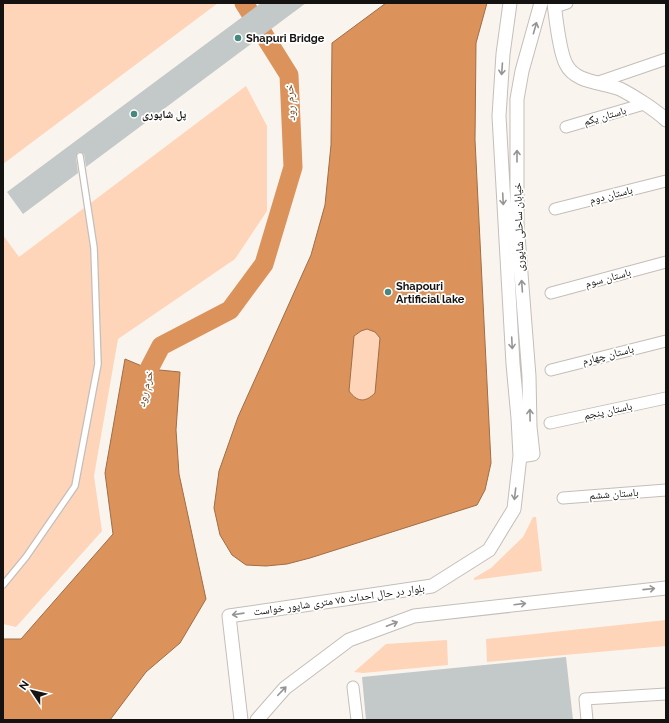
<svg xmlns="http://www.w3.org/2000/svg" width="669" height="723" viewBox="0 0 669 723" font-family="Raleway,'Noto Naskh Arabic',sans-serif">
<style>
.green{fill:#fed5b8}
.water{fill:#db935b;stroke:#a06d45;fill-rule:evenodd}
.lines{fill:none;stroke-linecap:round;stroke-linejoin:round}
.river{stroke:#db935b;stroke-width:19}
.building{fill:#c2c9c8}
.service-casing{stroke:#c4beba;stroke-width:8}
.minor-casing{stroke:#c4beba;stroke-width:13}
.tertiary-casing{stroke:#c4beba;stroke-width:15}
.service{stroke:#fff;stroke-width:5.5}
.minor{stroke:#fff;stroke-width:11}
.tertiary{stroke:#fff;stroke-width:13}
.oneway{stroke:#969594}
.poi-dot{fill:#45897e;stroke:#fff;stroke-width:1.5}
.labels{text-anchor:middle;dominant-baseline:central;stroke-width:3.5;stroke-linejoin:round;paint-order:stroke}
.poi-label{font-size:11px;font-weight:bold;fill:#151311;stroke:#fff;text-anchor:start}
.street-label{font-size:11px;fill:#151311;stroke:#fff}
.water-label{font-size:12px;font-style:italic;fill:#74441b;stroke:#fff}
</style>
<rect width="100%" height="100%" fill="#faf4ef"/>
<path class="green" d="M 3,3 L 218,3 L 3,164 Z
M 246,86 L 267,126 L 267,211 L 235,259 L 118,339 L 94,476 L 102,531 L 16,627 L 3,624 L 3,235 L 19,257 Z
M 367,329 L 375,332 L 380,338 L 375,393 C 365,403 357,402 349,391 L 354,336 L 361,331 Z
M 533,517 L 536,517 L 542,571 L 474,580 L 474,578 L 491,568 L 523,537 Z
M 666,620 L 666,646 L 487,662 L 486,639 Z
M 447,640 L 448,665 L 363,673 L 354,672 L 386,644 Z"/>
<path class="water" d="M 386,3 L 487,3 L 476,43 L 475,140 L 491,463 L 485,490 L 477,505 L 310,558 L 287,564 L 266,566 L 246,565 L 232,555 L 220,535 L 214,508 L 219,471 L 238,417 L 311,255 L 325,205 L 331,145 L 332,43 ZM 367,329 L 375,332 L 380,338 L 375,393 C 365,403 357,402 349,391 L 354,336 L 361,331 Z
M 125,359 L 149,369 L 180,372 L 176,430 L 179,474 L 206,599 L 180,643 L 146,672 L 110,720 L 3,720 L 3,639 L 21,639 L 113,534 L 105,473 Z"/>
<g class="lines">
<path class="river" d="M 143,393 L 149,369 L 161,346 L 230,310 L 264,264 L 293,167 L 289,75 L 244,3"/>
</g>
<path class="building" d="M 261,3 L 306,3 L 86,167 L 84,154 L 81,152 L 78,152 L 76,157 L 78,173 L 23,214 L 7,192 Z
M 566,657 L 573,720 L 366,720 L 362,677 Z"/>
<g class="lines">
<g class="service-casing">
<path id="service" d="M 3,585 L 26,557 L 75,486 L 98,364 L 94,248 L 80,156"/>
</g>
<g class="minor-casing">
<path id="minor" d="M 555,7 L 567,3
M 596,83 L 666,59
M 566,127 L 644,104
M 555,209 L 666,181
M 551,293 L 666,262
M 551,370 L 666,341
M 550,423 L 666,398
M 563,498 L 666,490
M 353,687 L 357,720
M 587,720 L 585,699 L 666,694"/>
</g>
<g class="tertiary-casing">
<path id="tertiary" d="M 554,3 C 556,18 559,51 566,64 C 575,83 602,82 620,89 C 632,95 656,110 666,120
M 520,456 L 533,454 L 530,427 L 529,376 L 517,222 L 517,99 L 522,71 L 541,3
M 241,720 L 229,616 L 432,586 L 489,550 L 514,509 L 520,456 L 518,418 L 513,364 L 499,116 L 503,54 L 510,3
M 257,720 L 285,688 L 349,640 L 414,616 L 666,588"/>
</g>
<use href="#service" class="service"/>
<use href="#minor" class="minor"/>
<use href="#tertiary" class="tertiary"/>
</g>
<defs><path id="oneway-shaft" d="M-6 0H5M1.5-3L5.5 0L1.5 3" fill="none" stroke-width="1.6" stroke-linecap="round" stroke-linejoin="round"/></defs>
<g class="oneway">
<use href="#oneway-shaft" transform="translate(535 28) rotate(-74)"/>
<use href="#oneway-shaft" transform="translate(502 69) rotate(94)"/>
<use href="#oneway-shaft" transform="translate(517 156) rotate(-90)"/>
<use href="#oneway-shaft" transform="translate(503 199) rotate(87)"/>
<use href="#oneway-shaft" transform="translate(522 286) rotate(-94)"/>
<use href="#oneway-shaft" transform="translate(512 343) rotate(87)"/>
<use href="#oneway-shaft" transform="translate(530 415) rotate(-91)"/>
<use href="#oneway-shaft" transform="translate(515 494) rotate(97)"/>
<use href="#oneway-shaft" transform="translate(649 589) rotate(-6)"/>
<use href="#oneway-shaft" transform="translate(520 604) rotate(-7)"/>
<use href="#oneway-shaft" transform="translate(238 614) rotate(172)"/>
<use href="#oneway-shaft" transform="translate(392 624) rotate(-21)"/>
<use href="#oneway-shaft" transform="translate(282 691) rotate(-46)"/>
</g>
<g class="poi-dot">
<circle cx="238" cy="38" r="4"/>
<circle cx="134" cy="114" r="4"/>
<circle cx="388" cy="292" r="4"/>
</g>
<g class="labels">
<g class="poi-label">
<text x="246" y="38">Shapuri Bridge</text>
<text x="142" y="114">پل شاپوری</text>
<text x="396" y="286">Shapouri<tspan x="396" dy="13">Artificial lake</tspan></text>
</g>
<g class="street-label">
<text transform="translate(605 116) rotate(-16)">باستان یکم</text>
<text transform="translate(611 195) rotate(-14)">باستان دوم</text>
<text transform="translate(519 227) rotate(-92)">خیابان ساحلی شاپوری</text>
<text transform="translate(608 278) rotate(-15)">باستان سوم</text>
<text transform="translate(608 355) rotate(-14)">باستان چهارم</text>
<text transform="translate(608 411) rotate(-12)">باستان پنجم</text>
<text transform="translate(614 494) rotate(-4)">باستان ششم</text>
<text transform="translate(339 600) rotate(-8)">بلوار در حال احداث ۷۵ متری شاپور خواست</text>
</g>
<g class="water-label">
<text transform="translate(290 103) rotate(-93)">خرم رود</text>
<text transform="translate(145 389) rotate(-76)">خرم رود</text>
</g>
</g>
<rect width="669" height="723" fill="none" stroke="#151311" stroke-width="8"/>
<g transform="translate(32 691) rotate(305)" stroke="#ffffff" stroke-width="3" paint-order="stroke">
<path d="M0-3L7 15L0 10L-7 15Z" fill="#151311"/>
<text y="-6" font-size="11" font-weight="bold" text-anchor="middle" fill="#151311">N</text>
</g>
</svg>
